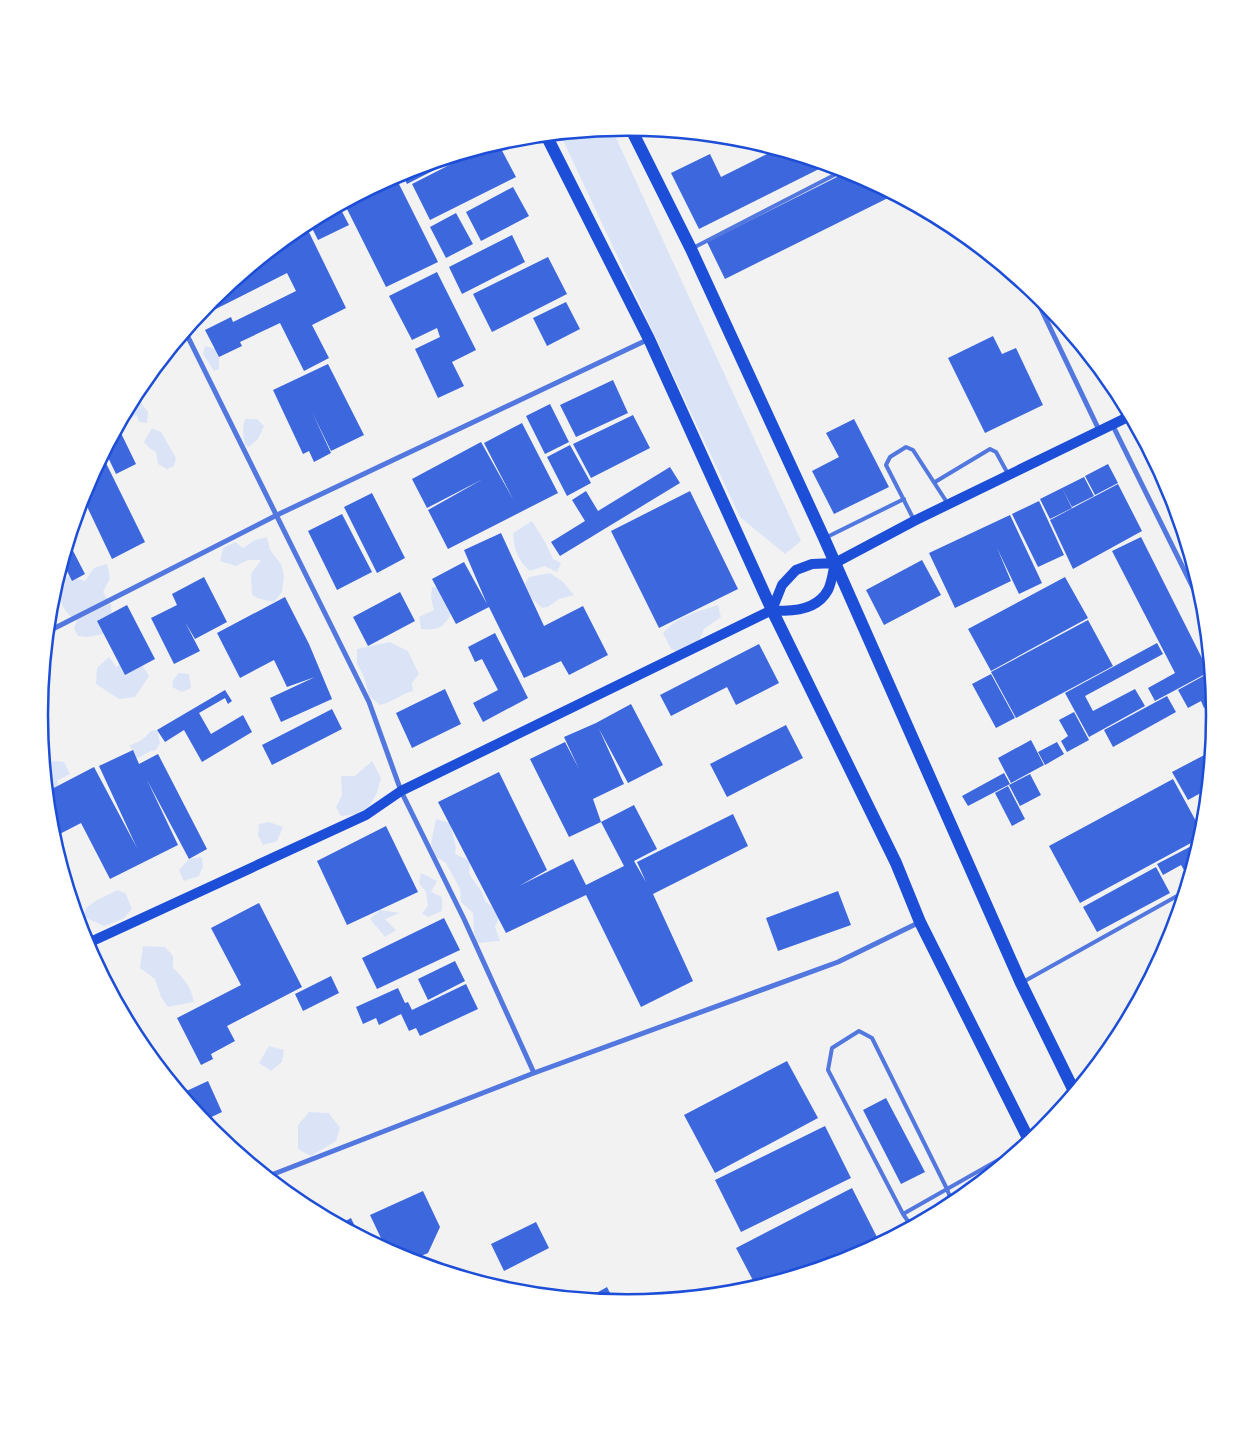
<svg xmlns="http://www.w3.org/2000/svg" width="1254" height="1431" viewBox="0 0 1254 1431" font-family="'Golos Text',sans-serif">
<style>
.green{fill:#dbe4f7}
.building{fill:#3d67dc}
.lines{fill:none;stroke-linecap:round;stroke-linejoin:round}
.service{stroke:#5277de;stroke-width:4}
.minor{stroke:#5277de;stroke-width:5}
.secondary{stroke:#1d4ed8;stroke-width:10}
.primary{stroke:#1d4ed8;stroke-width:12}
.rim{fill:none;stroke:#1d4ed8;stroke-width:2.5}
</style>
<rect width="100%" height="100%" fill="#f2f2f2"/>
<path class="green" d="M 612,129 L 801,541 L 785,554 L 740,517 L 560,134 Z
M 205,346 L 219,350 L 219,369 L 214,371 L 203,354 Z
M 135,395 L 148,412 L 147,423 L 139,422 L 137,415 L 129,419 L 124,415 Z
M 245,419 L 257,419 L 264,426 L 258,439 L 249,447 L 245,445 C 243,435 242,428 245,419 Z
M 152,428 L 161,432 L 176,458 L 174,466 L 167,469 L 158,464 L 156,452 L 149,448 L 144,442 Z
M 532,521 L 545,542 L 553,559 L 561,563 L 557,572 L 545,566 L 530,571 C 517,560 514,549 513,533 Z
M 267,537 L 270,550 L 281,564 L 284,575 L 282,592 L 274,602 L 260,599 L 252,595 L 251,574 L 261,560 L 248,560 L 236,566 L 220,561 L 223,548 L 235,542 L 243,548 L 255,540 Z
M 107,564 L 110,578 L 103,592 L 111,605 L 113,632 L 88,637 L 78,636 L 74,628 L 77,621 C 65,614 58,601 57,587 L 68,576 L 85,581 L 94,568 Z
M 550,573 L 562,581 L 574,595 L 559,599 L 548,607 L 542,608 L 530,597 L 525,584 L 529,577 Z
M 432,587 L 445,589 L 454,607 C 445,626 442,631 421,629 L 419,617 L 434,610 L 431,598 Z
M 718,605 L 721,617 L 704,629 L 701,637 L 694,645 L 677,652 L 671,649 L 663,633 C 679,615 697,612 718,605 Z
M 390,642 L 408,651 L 419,674 L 412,683 L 413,691 C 401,694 393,702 380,705 L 369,696 L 364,677 L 357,663 L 357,649 Z
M 109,657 L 116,667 L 124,661 L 141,663 L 149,676 L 135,697 L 119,699 L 96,684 L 97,668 Z
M 179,673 L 189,674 L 191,688 L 182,692 L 172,687 L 173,680 Z
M 157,730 L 160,743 L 156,750 C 146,751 142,758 132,760 L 133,750 L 129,746 L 142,740 L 151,731 Z
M 43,760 L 64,762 L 70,774 L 58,780 L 58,796 L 47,802 Z
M 372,761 L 381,778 L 377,793 L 365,813 L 341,816 L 336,807 L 342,795 L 341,776 L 355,776 Z
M 436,819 L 450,823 L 456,848 L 455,854 L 470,861 L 469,874 L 482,892 L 485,901 L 495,909 L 499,918 L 495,927 L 500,941 L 477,943 L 474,932 L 473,913 L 461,902 L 460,889 L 446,863 L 435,856 L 431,843 Z
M 269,822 L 283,827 L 277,841 L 263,845 L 258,835 L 259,824 Z
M 202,857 L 203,867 L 199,876 L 184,881 L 179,870 L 189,859 Z
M 421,873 L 437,881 L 431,892 L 442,897 L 442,911 L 428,917 L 422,913 L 428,906 L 426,892 L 419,883 Z
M 118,890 L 126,894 L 132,909 L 123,919 L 104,926 L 84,917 L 86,908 L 97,900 Z
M 380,910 L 400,913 L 385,919 L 396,930 L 385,937 L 370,919 Z
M 143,946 L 165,947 L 173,956 L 173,968 C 184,978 191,987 194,1002 L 168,1007 L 161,997 L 155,979 L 140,968 Z
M 269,1046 L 284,1050 L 282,1062 L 271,1071 L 259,1063 Z
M 309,1112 L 329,1113 L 340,1128 L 336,1141 L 311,1156 L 298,1149 L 298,1125 Z"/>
<path class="building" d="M 498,143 L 516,177 L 430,220 L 412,184 L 477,151 L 461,158 L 459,155 Z
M 777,149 L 827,165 L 699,229 L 671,173 L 710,154 L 721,177 Z
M 441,160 L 444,165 L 407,184 L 401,172 Z
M 849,171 L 894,195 L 725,279 L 707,242 Z
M 395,176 L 438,262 L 386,287 L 344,203 Z
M 513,187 L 529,216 L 481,241 L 466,212 Z
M 339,206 L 349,225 L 318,240 L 309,222 Z
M 456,213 L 473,244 L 446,258 L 430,227 Z
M 305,224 L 346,308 L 312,325 L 329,358 L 304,371 L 280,323 L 240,342 L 242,346 L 219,357 L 205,330 L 231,317 L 233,322 L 296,291 L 287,273 L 202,316 L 200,313 L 211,299 L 274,248 L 277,252 L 274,248 Z
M 512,235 L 525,262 L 462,294 L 449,267 Z
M 548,257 L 567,294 L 492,332 L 473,294 Z
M 437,272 L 476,350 L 452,362 L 464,386 L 438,398 L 415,349 L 440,337 L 437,328 L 412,340 L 389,296 Z
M 566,302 L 580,329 L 547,346 L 533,318 Z
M 993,336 L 1002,354 L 1016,348 L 1043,405 L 985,433 L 948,358 Z
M 328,364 L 364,435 L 331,451 L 312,412 L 331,453 L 314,462 L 309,451 L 303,454 L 273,390 Z
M 613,380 L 628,413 L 576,437 L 560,405 Z
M 550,404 L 569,442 L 545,454 L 526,416 Z
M 633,415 L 650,448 L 591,478 L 573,444 Z
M 854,419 L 889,487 L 834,514 L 812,471 L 839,457 L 826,433 Z
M 522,423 L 558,493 L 448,549 L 428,510 L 483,479 L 427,508 L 412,479 L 481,442 L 514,501 L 484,443 Z
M 118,427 L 136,464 L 116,474 L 105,451 Z
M 570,445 L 591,483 L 567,496 L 547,457 Z
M 102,455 L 145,542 L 112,559 L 82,496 Z
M 1108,464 L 1118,483 L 1095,495 L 1085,476 Z
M 670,467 L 680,483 L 560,556 L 551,542 L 585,521 L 572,500 L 586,491 L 598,511 Z
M 1084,477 L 1094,496 L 1072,507 L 1062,488 Z
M 1118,484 L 1142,531 L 1073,569 L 1050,520 Z
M 1062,488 L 1072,508 L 1050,519 L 1040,499 Z
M 690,491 L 738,589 L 659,628 L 611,531 Z
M 372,493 L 405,558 L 377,573 L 344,507 Z
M 1039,501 L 1064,555 L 1038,567 L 1012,514 Z
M 342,514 L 372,572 L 337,590 L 308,531 Z
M 1010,515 L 1042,583 L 1019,594 L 997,548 L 1011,581 L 955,608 L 929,553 Z
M 501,533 L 544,626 L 583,606 L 608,655 L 569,675 L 561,661 L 524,678 L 489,607 L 456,624 L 432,579 L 464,562 L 487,604 L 464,550 Z
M 1141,537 L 1209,672 L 1155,701 L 1148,688 L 1175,673 L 1112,551 Z
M 68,541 L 85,574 L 72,581 L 62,561 Z
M 922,560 L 941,595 L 884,625 L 866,590 Z
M 204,577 L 227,622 L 195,639 L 185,622 L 200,651 L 174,664 L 151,618 L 177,605 L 172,594 Z
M 1065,577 L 1088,618 L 991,671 L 968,629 Z
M 400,592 L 415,621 L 368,646 L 353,617 Z
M 285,597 L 309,644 L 332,699 L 281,722 L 270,698 L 315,677 L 287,687 L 274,660 L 240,678 L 217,633 Z
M 127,605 L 155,659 L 125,675 L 97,621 Z
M 1088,620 L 1113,666 L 1016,718 L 991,672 Z
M 495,633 L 528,698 L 483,722 L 473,703 L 498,690 L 482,659 L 475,662 L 468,647 Z
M 1157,643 L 1163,654 L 1085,696 L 1093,711 L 1135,689 L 1145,706 L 1089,737 L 1065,693 Z
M 759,644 L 779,683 L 736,705 L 727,687 L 671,716 L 660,695 Z
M 991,674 L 1015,718 L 996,728 L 972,684 Z
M 1207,674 L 1212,682 L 1214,703 L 1204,708 L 1201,701 L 1188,708 L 1178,690 Z
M 445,689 L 461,724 L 412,748 L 396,713 Z
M 225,690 L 232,701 L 228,704 L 225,698 L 199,713 L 211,734 L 243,715 L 252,732 L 202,762 L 184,730 L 165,742 L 157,730 Z
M 1167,696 L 1176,712 L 1113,747 L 1104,730 Z
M 631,704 L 663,765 L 628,783 L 599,729 L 624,784 L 593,799 L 601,822 L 569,837 L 530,759 L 565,742 L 579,769 L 564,737 L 596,723 Z
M 332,709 L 342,729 L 272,765 L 262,745 Z
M 1074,712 L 1089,740 L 1067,752 L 1061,741 L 1068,736 L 1059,720 Z
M 786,725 L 803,758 L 727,797 L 710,764 Z
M 1031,740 L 1044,765 L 1011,783 L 998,758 Z
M 1057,742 L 1064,754 L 1045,765 L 1038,752 Z
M 133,750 L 139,764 L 158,754 L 207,849 L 189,859 L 147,780 L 178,845 L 110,879 L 81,823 L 52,838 L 50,830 L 46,792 L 94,767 L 137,848 L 99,766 Z
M 1212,751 L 1208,789 L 1188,800 L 1172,772 Z
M 499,772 L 547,870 L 519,886 L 573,859 L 586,885 L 624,866 L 601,822 L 634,805 L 657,849 L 634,861 L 646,882 L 637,862 L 733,814 L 748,846 L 653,894 L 693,981 L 641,1007 L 586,895 L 506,933 L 438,802 Z
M 1004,773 L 1010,784 L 968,806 L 962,796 Z
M 1030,774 L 1041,795 L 1020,806 L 1009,785 Z
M 1173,779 L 1203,834 L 1202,837 L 1080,903 L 1049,846 Z
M 1008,786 L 1025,819 L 1012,826 L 995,793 Z
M 386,826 L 418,892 L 347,925 L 317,861 Z
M 1201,841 L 1191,872 L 1187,875 L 1181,865 L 1163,875 L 1157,864 Z
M 1156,867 L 1170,893 L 1097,932 L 1083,907 Z
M 838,891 L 851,925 L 778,951 L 766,918 Z
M 259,903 L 302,987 L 227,1026 L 235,1041 L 211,1054 L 213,1059 L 201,1065 L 177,1018 L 241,985 L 211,928 Z
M 444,918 L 460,950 L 377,989 L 362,958 Z
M 455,961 L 465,981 L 428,1000 L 418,979 Z
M 331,976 L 339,993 L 303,1011 L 295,994 Z
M 466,984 L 478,1009 L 420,1036 L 416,1028 L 409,1031 L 401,1014 L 379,1025 L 376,1018 L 363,1024 L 356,1007 L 398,988 L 405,1003 L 408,1002 L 412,1010 Z
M 787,1061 L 818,1118 L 715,1173 L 684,1115 Z
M 208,1081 L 222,1112 L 203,1121 L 180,1094 Z
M 886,1098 L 925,1172 L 901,1184 L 863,1110 Z
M 825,1126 L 851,1178 L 741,1232 L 715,1180 Z
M 852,1188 L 879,1241 L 831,1266 L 757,1288 L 736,1248 Z
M 423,1191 L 440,1227 L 428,1253 L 410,1261 L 387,1251 L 370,1215 Z
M 351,1218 L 360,1237 L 338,1225 Z
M 536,1222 L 549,1248 L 504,1271 L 491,1244 Z
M 437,1262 L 438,1270 L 426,1266 Z
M 607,1287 L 615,1303 L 584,1300 Z"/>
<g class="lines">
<path class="service" d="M 693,248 L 844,170
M 935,482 L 990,449 L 996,452 L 1008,474
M 914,520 L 886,465 L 890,457 L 906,447 L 913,450 L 948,504
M 827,537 L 904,499
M 1023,982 L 1186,891
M 903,1214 L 1028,1143
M 912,1227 L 903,1214 L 828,1070 L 832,1048 L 859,1031 L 872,1038 L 947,1189 L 953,1205"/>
<path class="minor" d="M 1033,292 L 1099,430
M 185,331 L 369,702 L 401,791 L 464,919 L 534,1073
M 1112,424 L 1205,612
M 47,632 L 277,515 L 649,339
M 266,1177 L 534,1073 L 838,962 L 920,922"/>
<path class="secondary" d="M 772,610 L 782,585 L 796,570 L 812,564 L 835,563 L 914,521 L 1130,416
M 772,610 C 792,612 817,610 828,590 C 832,582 833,571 835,563
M 86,944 L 366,815 L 401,791 L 772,610"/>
<path class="primary" d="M 630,127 L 691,249 L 824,538 L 1021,983 L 1075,1093
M 546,135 L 649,339 L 772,610 L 896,863 L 920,922 L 1030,1142"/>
</g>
<path d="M0 0H1254V1431H0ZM48 715a579 579 0 1 1 1158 0a579 579 0 1 1-1158 0Z" fill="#fff" fill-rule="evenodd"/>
<path class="rim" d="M48 715a579 579 0 1 1 1158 0a579 579 0 1 1-1158 0Z"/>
</svg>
